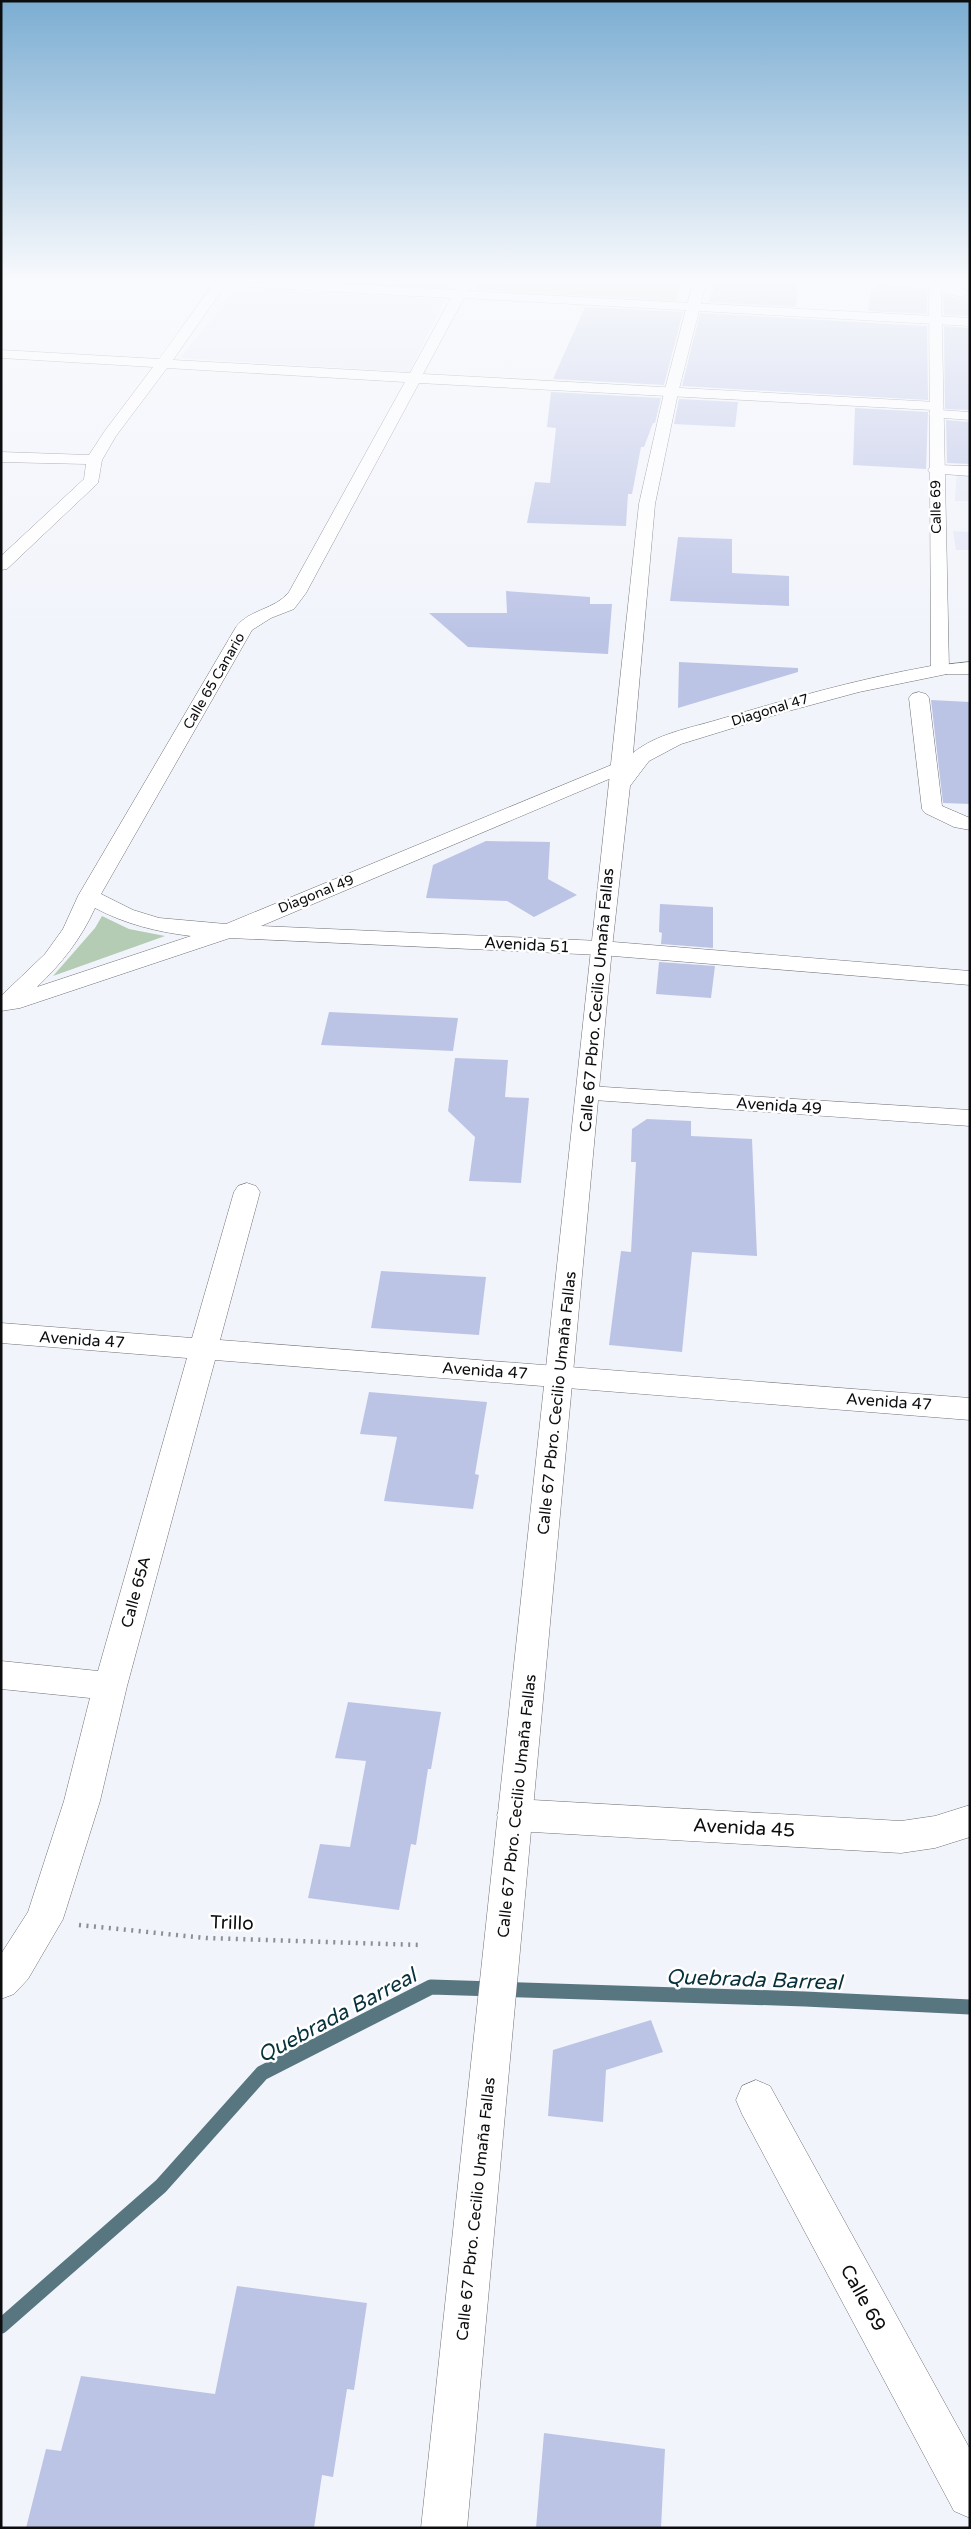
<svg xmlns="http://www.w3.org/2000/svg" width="971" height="2529" viewBox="0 0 971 2529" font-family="'Varela Round',sans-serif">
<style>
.built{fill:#e4e7f6}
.green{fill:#b4ccb3}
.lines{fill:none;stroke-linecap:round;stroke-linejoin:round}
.stream{stroke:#587680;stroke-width:15}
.building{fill:#bcc4e6}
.minor-tunnel{stroke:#d0d1d8;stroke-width:15;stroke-dasharray:15 8;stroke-linecap:butt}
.minor-casing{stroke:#6f7177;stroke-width:1}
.major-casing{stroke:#6f7177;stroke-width:1}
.path{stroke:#8d8e93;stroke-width:4.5;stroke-dasharray:2 5.5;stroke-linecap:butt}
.minor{fill:#fff;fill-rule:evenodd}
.major{fill:#fff;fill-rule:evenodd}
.labels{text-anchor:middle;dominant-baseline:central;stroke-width:5;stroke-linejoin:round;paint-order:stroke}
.far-street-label{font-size:14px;fill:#0c0d0f;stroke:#fff}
.street-label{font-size:16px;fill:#0c0d0f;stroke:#fff}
.near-street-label{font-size:19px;fill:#0c0d0f;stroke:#fff}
.near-water-label{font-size:21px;font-style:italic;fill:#07313c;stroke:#fff}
</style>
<rect width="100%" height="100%" fill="#f2f4fb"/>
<path class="built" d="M 237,288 L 445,299 L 409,372 L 180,358 Z
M 957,472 L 970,472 L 970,501 L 955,501 Z
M 953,531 L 970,532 L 970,550 L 956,550 Z"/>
<path class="green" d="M 328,283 L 450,283 L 447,290 Z
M 477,283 L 680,283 L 676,301 L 474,289 Z
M 102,916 L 129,929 L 165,936 L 53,976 L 95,928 Z"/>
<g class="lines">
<path class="stream" d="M 1,2326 L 161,2186 L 262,2073 L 431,1987 L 805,1999 L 970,2007"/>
</g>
<path class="building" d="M 715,283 L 798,283 L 796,307 L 709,302 Z
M 877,284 L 927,289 L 927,314 L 868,311 L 871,289 L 877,289 Z
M 943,294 L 961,299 L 970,294 L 970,316 L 944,315 Z
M 585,307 L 683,312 L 664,385 L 553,379 Z
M 700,313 L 927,326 L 928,400 L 682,386 Z
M 944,326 L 970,328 L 970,410 L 945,409 Z
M 551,392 L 661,398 L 655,423 L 653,423 L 644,447 L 641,447 L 632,494 L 628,494 L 626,526 L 527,523 L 535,482 L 550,483 L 556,428 L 547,427 Z
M 679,399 L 738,402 L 735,427 L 674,424 Z
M 855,408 L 928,412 L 926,469 L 853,465 Z
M 946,420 L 970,422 L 970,464 L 947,463 Z
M 678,537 L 732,539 L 732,573 L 789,576 L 789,606 L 670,601 Z
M 506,591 L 590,597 L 590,604 L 612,604 L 608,654 L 468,647 L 429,613 L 507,613 Z
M 679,662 L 798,668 L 798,672 L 678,708 Z
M 931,700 L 970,702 L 970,804 L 943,803 Z
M 486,841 L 550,842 L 548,879 L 577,895 L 534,917 L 507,901 L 426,898 L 433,865 Z
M 660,904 L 713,907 L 713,948 L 661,944 L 662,933 L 659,932 Z
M 659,962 L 715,966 L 711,998 L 656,994 Z
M 329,1012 L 458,1018 L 453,1051 L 321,1045 Z
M 455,1058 L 508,1060 L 505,1097 L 529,1098 L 521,1183 L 469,1181 L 475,1137 L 448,1111 Z
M 647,1119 L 691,1121 L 691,1136 L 752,1139 L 757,1256 L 692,1252 L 682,1352 L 609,1345 L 621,1251 L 631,1252 L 636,1162 L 631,1162 L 632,1129 Z
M 381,1271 L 486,1277 L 479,1335 L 371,1328 Z
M 369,1392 L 487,1402 L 475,1474 L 479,1475 L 473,1509 L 384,1501 L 397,1437 L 360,1434 Z
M 348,1702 L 441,1712 L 431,1769 L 428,1769 L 416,1845 L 411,1844 L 399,1910 L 308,1898 L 320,1844 L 350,1847 L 366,1761 L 335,1758 Z
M 651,2020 L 663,2052 L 606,2070 L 603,2122 L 548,2116 L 553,2050 Z
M 237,2286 L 367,2303 L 354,2390 L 347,2389 L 333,2477 L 322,2475 L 314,2528 L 26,2528 L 46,2449 L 61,2451 L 81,2376 L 215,2394 Z
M 544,2433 L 665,2449 L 661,2528 L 536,2528 Z"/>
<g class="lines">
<path class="minor-tunnel" d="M 961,293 L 970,298"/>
<g class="minor-casing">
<path id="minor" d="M 214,283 L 227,283 L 173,360 L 410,373 L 451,298 L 251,287 L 245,283 L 327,283 L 456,290 L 459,283 L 472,283 L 468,291 L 970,318 L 970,326 L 464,298 L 423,374 L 936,402 L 943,406 L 939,410 L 970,412 L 970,420 L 931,417 L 929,414 L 933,410 L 419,383 L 306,593 L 294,609 L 271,618 L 252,630 L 101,894 L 133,910 L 159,918 L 226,924 L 621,761 L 628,763 L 631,767 L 628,771 L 261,926 L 601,941 L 970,971 L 970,985 L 601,955 L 230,938 L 20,1008 L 1,1011 L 1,996 L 45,954 L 63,929 L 78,896 L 236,627 C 249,609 275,610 289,592 L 405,382 L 167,368 L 116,436 L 102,460 L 98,483 L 7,569 L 1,570 L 1,556 L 84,479 L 86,464 L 1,462 L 1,452 L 89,455 L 104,432 L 153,367 L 1,358 L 1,350 L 159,359 ZM 95,908 C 125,924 157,932 191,936 L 37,987 C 62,963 81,939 95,908 Z
M 930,283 L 940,283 L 966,290 L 968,293 L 961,297 L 930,289 L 929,286 Z
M 936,465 L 970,466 L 970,476 L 930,473 L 928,470 L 930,467 Z
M 970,662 L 970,674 L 933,674 L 931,670 L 933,666 Z
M 919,692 L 926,694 L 929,698 L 942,806 L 970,818 L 970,830 L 954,827 L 925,813 L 922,809 L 909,698 L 912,694 Z
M 588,1086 L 970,1110 L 970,1126 L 579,1099 L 576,1094 L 579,1089 Z
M 247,1183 L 256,1186 L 260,1192 L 220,1340 L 970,1398 L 970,1420 L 215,1360 L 127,1686 L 100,1801 L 63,1919 L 28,1979 L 14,1994 L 1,1999 L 1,1954 L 28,1912 L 64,1801 L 90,1698 L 1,1689 L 1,1661 L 98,1671 L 187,1358 L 1,1343 L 1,1323 L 192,1338 L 234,1192 L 238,1186 Z
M 515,1799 L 901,1821 L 935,1816 L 970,1805 L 970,1837 L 935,1848 L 901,1853 L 515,1831 L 502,1826 L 497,1815 L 502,1804 Z
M 756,2080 L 770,2086 L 970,2449 L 970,2518 L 954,2511 L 742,2114 L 736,2100 L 742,2086 Z"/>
</g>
<g class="major-casing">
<path id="major" d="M 693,283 L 706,283 L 678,393 L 655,504 L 633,753 C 656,734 690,728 717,720 C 788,699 858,679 931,666 L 929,283 L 941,283 L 949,670 L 947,674 L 859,692 L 785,712 L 681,744 L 649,761 L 630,786 L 612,948 L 467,2528 L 421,2528 L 639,504 L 664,393 Z"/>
</g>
<path class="path" d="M 79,1925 L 206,1938 L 420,1945"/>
<use href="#minor" class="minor"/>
<use href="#major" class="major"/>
</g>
<linearGradient id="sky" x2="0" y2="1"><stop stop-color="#7badd2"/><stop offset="0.44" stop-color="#f9fafd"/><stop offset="1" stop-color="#f9fafd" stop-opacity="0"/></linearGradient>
<rect width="971" height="637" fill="url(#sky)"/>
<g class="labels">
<g class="far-street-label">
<text transform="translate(936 507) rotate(-91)">Calle 69</text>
<text transform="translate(214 681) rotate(-60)">Calle 65 Canario</text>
<text transform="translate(770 710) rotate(-17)">Diagonal 47</text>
<text transform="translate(316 894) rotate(-22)">Diagonal 49</text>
</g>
<g class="street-label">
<text transform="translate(527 945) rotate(3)">Avenida 51</text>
<text transform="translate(597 1000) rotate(-85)">Calle 67 Pbro. Cecilio Umaña Fallas</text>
<text transform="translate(779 1106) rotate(4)">Avenida 49</text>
<text transform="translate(82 1340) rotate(4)">Avenida 47</text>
<text transform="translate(485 1371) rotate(4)">Avenida 47</text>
<text transform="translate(889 1402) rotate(4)">Avenida 47</text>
<text transform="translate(557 1403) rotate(-84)">Calle 67 Pbro. Cecilio Umaña Fallas</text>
<text transform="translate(136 1592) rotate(-75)">Calle 65A</text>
<text transform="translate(517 1806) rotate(-84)">Calle 67 Pbro. Cecilio Umaña Fallas</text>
<text transform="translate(476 2209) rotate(-84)">Calle 67 Pbro. Cecilio Umaña Fallas</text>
</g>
<g class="near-street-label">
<text transform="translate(744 1828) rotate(3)">Avenida 45</text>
<text transform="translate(232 1923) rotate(2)">Trillo</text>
<text transform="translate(863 2298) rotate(61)">Calle 69</text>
</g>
<g class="near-water-label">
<text transform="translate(754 1980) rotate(2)">Quebrada Barreal</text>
<text transform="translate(337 2016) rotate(-28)">Quebrada Barreal</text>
</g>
</g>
<rect width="971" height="2529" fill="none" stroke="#0c0d0f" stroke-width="5"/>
</svg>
